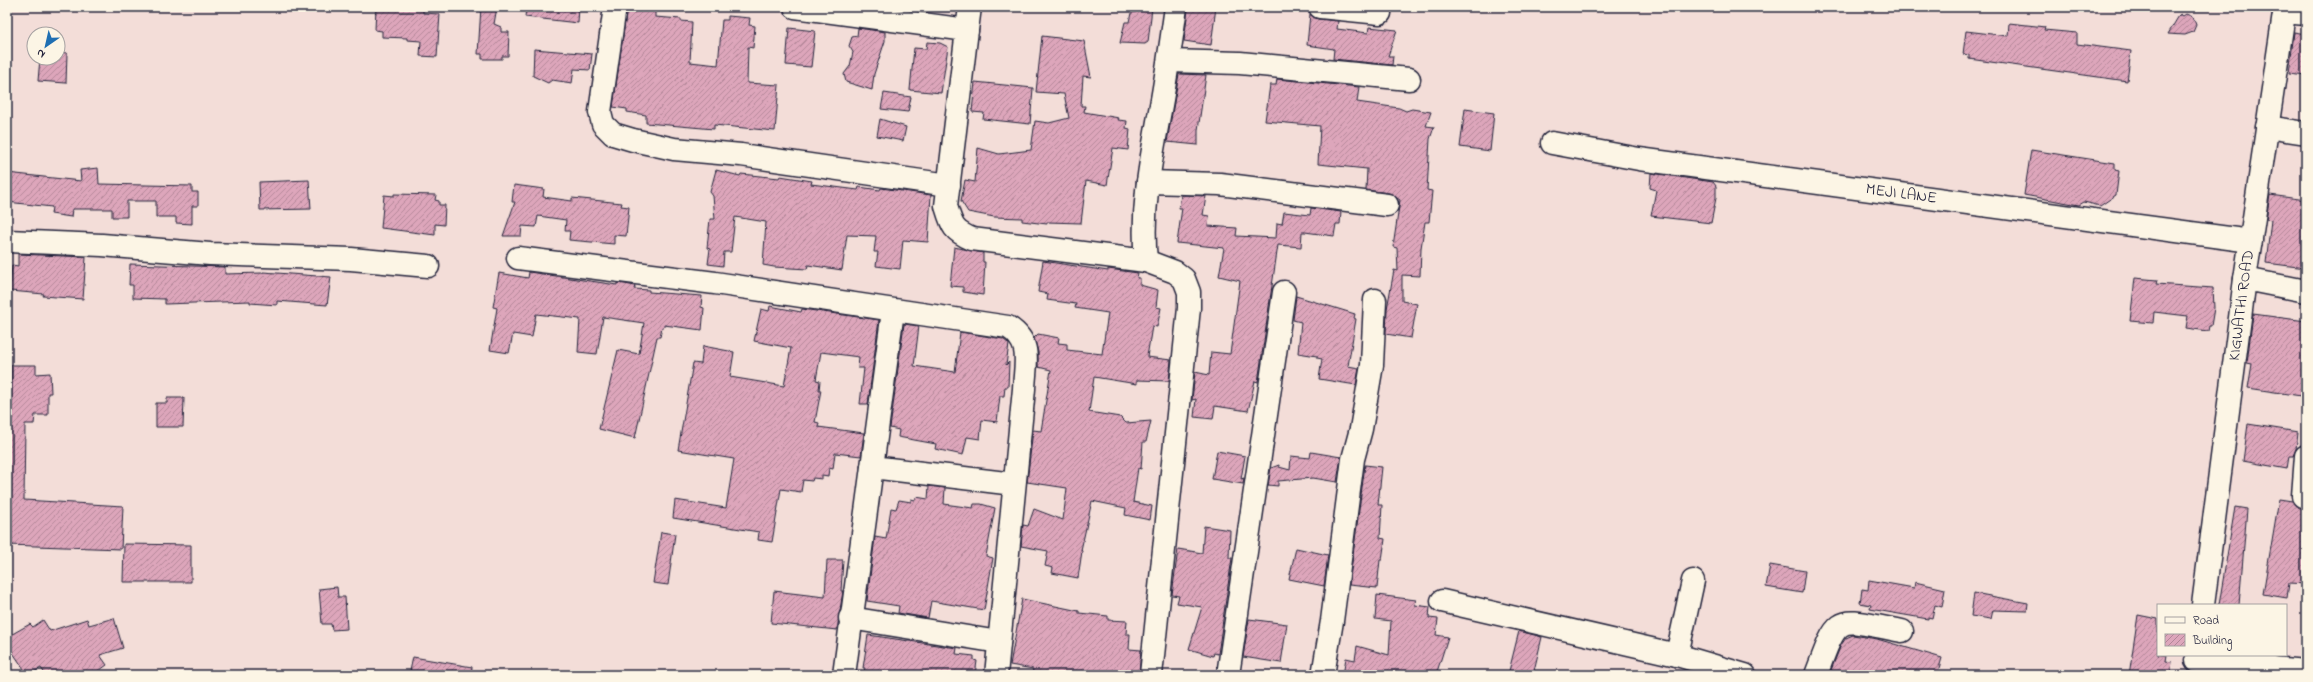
<svg xmlns="http://www.w3.org/2000/svg" width="2313" height="682" viewBox="0 0 2313 682" font-family="'Indie Flower',sans-serif">
<style>
.building{fill:url(#building-hatch);stroke:#22223b}
.lines{fill:none;stroke-linecap:round;stroke-linejoin:round}
.minor-casing{stroke:#22223b;stroke-width:25}
.minor{stroke:#fcf5e5;stroke-width:22}
.labels{text-anchor:middle;dominant-baseline:central;stroke-width:3;stroke-linejoin:round;paint-order:stroke}
.street-label{font-size:16px;fill:#22223b;stroke:#fcf5e5}
</style>
<defs>
<pattern id="building-hatch" width="6" height="6" patternUnits="userSpaceOnUse"><rect width="6" height="6" fill="#dda6bb"/><path d="M-1 1l2-2M0 6l6-6M5 7l2-2" fill="none" stroke="#b38799"/></pattern>
</defs>
<rect width="100%" height="100%" fill="#f3ddd8"/>
<filter id="ink" filterUnits="userSpaceOnUse"><feTurbulence type="fractalNoise" baseFrequency=".025" numOctaves="2"/><feDisplacementMap in="SourceGraphic" scale="8" xChannelSelector="R" yChannelSelector="G"/><feConvolveMatrix kernelMatrix="1 2 1 2 8 2 1 2 1" color-interpolation-filters="sRGB"/></filter>
<g filter="url(#ink)">
<path class="building" d="M 376,7 L 423,7 L 423,13 L 440,14 L 437,57 L 420,56 L 421,41 L 407,40 L 407,38 L 382,37 L 382,31 L 375,30 Z
M 481,7 L 497,7 L 494,24 L 501,27 L 501,32 L 509,32 L 508,56 L 502,56 L 502,59 L 482,59 L 482,54 L 478,54 Z
M 526,7 L 579,7 L 578,23 L 525,17 Z
M 627,7 L 655,7 L 655,17 L 681,19 L 681,21 L 692,22 L 690,62 L 718,65 L 722,20 L 728,20 L 728,16 L 750,18 L 749,25 L 755,26 L 753,48 L 748,47 L 747,83 L 779,85 L 775,131 L 714,125 L 714,129 L 646,123 L 646,115 L 627,112 L 627,109 L 613,107 Z
M 1193,7 L 1216,7 L 1211,45 L 1184,41 L 1188,9 L 1192,9 Z
M 1137,8 L 1152,8 L 1148,42 L 1145,44 L 1120,43 L 1125,22 L 1129,22 L 1131,13 L 1136,12 Z
M 1310,14 L 1318,19 L 1338,21 L 1337,29 L 1368,33 L 1369,27 L 1397,30 L 1388,56 L 1393,56 L 1392,65 L 1333,59 L 1334,49 L 1307,45 Z
M 2180,14 L 2183,16 L 2186,14 L 2193,17 L 2196,25 L 2193,32 L 2185,35 L 2168,34 Z
M 2009,23 L 2045,27 L 2044,30 L 2077,33 L 2077,44 L 2131,51 L 2127,81 L 1969,59 L 1969,55 L 1963,54 L 1966,31 L 2008,36 Z
M 789,28 L 815,31 L 811,67 L 786,65 Z
M 858,28 L 885,32 L 885,41 L 874,74 L 872,90 L 846,82 L 844,74 L 850,66 L 853,52 L 849,46 L 852,37 L 857,36 Z
M 2294,32 L 2306,34 L 2306,76 L 2289,74 Z
M 1042,36 L 1084,41 L 1091,77 L 1083,76 L 1081,106 L 1085,106 L 1084,112 L 1119,118 L 1118,120 L 1127,121 L 1126,128 L 1130,129 L 1128,150 L 1113,148 L 1107,185 L 1086,181 L 1081,223 L 1047,222 L 1047,224 L 1022,221 L 1022,218 L 994,217 L 968,212 L 961,201 L 965,180 L 975,182 L 978,148 L 999,154 L 1031,150 L 1035,121 L 1049,123 L 1069,118 L 1064,94 L 1036,92 Z
M 927,42 L 940,43 L 948,47 L 941,93 L 910,90 L 914,48 L 926,49 Z
M 534,49 L 592,54 L 590,70 L 574,69 L 572,83 L 552,80 L 548,83 L 533,76 Z
M 58,52 L 67,53 L 66,83 L 38,81 L 40,58 L 58,58 Z
M 1179,74 L 1206,75 L 1198,130 L 1198,145 L 1167,142 Z
M 1277,79 L 1359,87 L 1357,102 L 1399,108 L 1406,111 L 1412,109 L 1431,112 L 1426,126 L 1434,127 L 1430,139 L 1427,190 L 1432,191 L 1429,222 L 1425,222 L 1421,248 L 1420,276 L 1402,275 L 1402,301 L 1417,304 L 1411,338 L 1386,334 L 1387,309 L 1394,270 L 1398,271 L 1397,248 L 1393,247 L 1400,200 L 1389,193 L 1366,190 L 1367,169 L 1318,164 L 1320,126 L 1265,121 L 1270,85 L 1276,85 Z
M 975,82 L 1033,88 L 1030,124 L 983,119 L 984,113 L 972,112 Z
M 884,93 L 911,97 L 908,112 L 881,109 Z
M 1465,109 L 1494,113 L 1490,151 L 1460,147 Z
M 880,119 L 906,127 L 903,141 L 877,136 Z
M 2031,150 L 2115,163 L 2115,170 L 2119,171 L 2116,195 L 2100,206 L 2084,202 L 2079,205 L 2024,195 Z
M 98,168 L 99,184 L 192,186 L 192,192 L 198,192 L 198,206 L 192,206 L 192,224 L 176,223 L 176,217 L 156,217 L 156,201 L 127,201 L 127,217 L 112,217 L 112,209 L 72,209 L 71,217 L 51,214 L 52,207 L 7,202 L 7,173 L 81,181 L 80,170 Z
M 716,170 L 740,176 L 741,174 L 779,178 L 780,176 L 812,181 L 811,184 L 858,190 L 859,187 L 880,190 L 881,188 L 931,195 L 928,242 L 903,240 L 900,269 L 876,266 L 878,252 L 874,252 L 876,236 L 847,235 L 842,270 L 808,265 L 807,269 L 774,267 L 763,265 L 766,222 L 735,217 L 731,252 L 724,252 L 723,266 L 708,264 L 710,249 L 707,248 L 710,219 L 715,219 L 713,196 L 710,192 Z
M 1651,173 L 1713,182 L 1716,186 L 1716,198 L 1711,223 L 1651,216 L 1656,190 L 1650,188 Z
M 309,180 L 311,209 L 260,210 L 259,182 Z
M 514,185 L 544,189 L 543,197 L 572,201 L 572,198 L 622,203 L 621,206 L 629,207 L 626,236 L 614,235 L 614,244 L 569,240 L 570,231 L 565,231 L 566,220 L 538,216 L 536,227 L 522,226 L 521,236 L 503,236 L 515,202 L 512,202 Z
M 394,194 L 436,195 L 435,200 L 439,201 L 439,205 L 445,205 L 444,225 L 435,224 L 435,235 L 381,228 L 384,195 L 394,196 Z
M 1181,195 L 1206,196 L 1203,215 L 1209,216 L 1208,226 L 1237,228 L 1236,236 L 1276,238 L 1277,223 L 1282,224 L 1284,212 L 1310,215 L 1311,208 L 1341,212 L 1340,224 L 1336,224 L 1334,236 L 1305,232 L 1302,232 L 1301,247 L 1278,245 L 1258,382 L 1255,381 L 1248,411 L 1215,406 L 1213,419 L 1194,417 L 1196,399 L 1192,400 L 1195,372 L 1209,375 L 1211,352 L 1230,354 L 1240,281 L 1219,276 L 1224,248 L 1177,243 L 1182,208 L 1179,208 Z
M 2270,195 L 2306,200 L 2306,268 L 2266,263 L 2271,220 L 2266,219 Z
M 954,247 L 983,253 L 983,262 L 985,262 L 983,295 L 963,292 L 963,287 L 950,286 Z
M 18,254 L 86,257 L 83,299 L 43,296 L 44,294 L 10,291 L 12,265 L 18,266 Z
M 1043,261 L 1108,271 L 1108,269 L 1138,273 L 1137,278 L 1140,278 L 1140,285 L 1158,290 L 1156,307 L 1161,308 L 1157,327 L 1152,326 L 1147,357 L 1171,360 L 1169,381 L 1137,380 L 1137,384 L 1094,377 L 1089,412 L 1120,417 L 1126,423 L 1151,421 L 1146,442 L 1143,442 L 1141,469 L 1138,468 L 1133,502 L 1152,506 L 1150,520 L 1125,515 L 1126,508 L 1092,501 L 1081,550 L 1082,551 L 1078,578 L 1052,573 L 1053,568 L 1045,566 L 1048,551 L 1021,546 L 1023,525 L 1028,526 L 1034,509 L 1063,520 L 1067,488 L 1027,482 L 1033,430 L 1041,431 L 1051,370 L 1038,367 L 1038,352 L 1034,338 L 1038,334 L 1059,338 L 1058,343 L 1067,344 L 1067,350 L 1102,354 L 1108,313 L 1075,308 L 1076,304 L 1047,300 L 1048,294 L 1038,292 Z
M 130,264 L 225,267 L 225,274 L 263,273 L 263,272 L 331,277 L 327,305 L 277,301 L 277,305 L 250,303 L 250,301 L 165,304 L 165,299 L 133,298 L 133,285 L 129,285 Z
M 529,272 L 617,285 L 617,283 L 625,284 L 635,286 L 634,289 L 649,290 L 649,292 L 702,296 L 701,307 L 704,308 L 702,330 L 664,325 L 664,327 L 662,327 L 660,337 L 657,337 L 635,438 L 599,429 L 618,350 L 639,354 L 644,323 L 603,317 L 597,354 L 578,352 L 580,319 L 536,314 L 532,337 L 513,334 L 509,353 L 490,350 L 497,308 L 493,307 L 499,273 L 528,278 Z
M 2135,278 L 2157,280 L 2156,284 L 2213,288 L 2214,308 L 2211,326 L 2209,326 L 2208,331 L 2186,328 L 2188,316 L 2154,312 L 2153,323 L 2130,321 Z
M 1296,296 L 1355,314 L 1354,318 L 1356,319 L 1348,366 L 1359,368 L 1356,385 L 1319,379 L 1322,359 L 1317,358 L 1317,356 L 1298,353 L 1301,322 L 1293,320 Z
M 770,306 L 801,312 L 802,309 L 879,320 L 868,404 L 860,404 L 864,368 L 858,368 L 859,357 L 821,352 L 816,380 L 820,381 L 819,390 L 821,390 L 815,422 L 819,423 L 818,427 L 864,433 L 861,456 L 835,453 L 833,469 L 829,468 L 828,476 L 822,475 L 822,479 L 813,478 L 812,481 L 803,480 L 801,492 L 781,489 L 772,542 L 758,540 L 759,532 L 673,518 L 675,500 L 726,508 L 734,459 L 678,450 L 693,363 L 701,364 L 703,346 L 734,352 L 730,377 L 784,386 L 791,348 L 754,341 L 761,309 L 769,311 Z
M 2253,314 L 2306,321 L 2306,350 L 2301,396 L 2248,388 L 2252,364 L 2247,363 Z
M 904,324 L 919,326 L 914,366 L 955,372 L 960,332 L 1003,339 L 1009,344 L 1006,365 L 1009,362 L 1008,387 L 1005,387 L 1004,396 L 1000,396 L 997,422 L 982,420 L 980,439 L 967,437 L 963,455 L 935,449 L 936,444 L 898,437 L 899,430 L 890,428 Z
M 11,365 L 36,365 L 36,374 L 50,373 L 51,393 L 48,393 L 48,415 L 35,415 L 34,424 L 25,424 L 24,500 L 123,506 L 121,549 L 7,545 L 7,414 L 11,414 Z
M 167,398 L 184,398 L 183,427 L 156,427 L 156,403 L 167,403 Z
M 2248,424 L 2298,432 L 2296,449 L 2293,456 L 2289,456 L 2287,469 L 2243,461 Z
M 1217,451 L 1245,456 L 1241,479 L 1244,478 L 1243,484 L 1212,479 Z
M 1311,452 L 1341,457 L 1337,482 L 1313,478 L 1278,481 L 1278,486 L 1268,485 L 1271,468 L 1279,465 L 1279,467 L 1290,470 L 1291,456 L 1310,458 Z
M 1365,465 L 1382,467 L 1378,505 L 1382,505 L 1380,538 L 1385,539 L 1382,560 L 1380,560 L 1377,588 L 1349,585 Z
M 929,486 L 945,488 L 944,504 L 973,508 L 974,504 L 981,504 L 995,508 L 986,556 L 993,558 L 984,610 L 931,601 L 928,618 L 898,613 L 899,606 L 867,601 L 875,537 L 886,539 L 891,508 L 896,509 L 899,500 L 911,502 L 911,499 L 915,500 L 916,497 L 928,499 Z
M 2279,499 L 2292,501 L 2302,508 L 2306,508 L 2306,584 L 2289,583 L 2287,598 L 2263,594 Z
M 2235,507 L 2247,509 L 2239,605 L 2219,605 Z
M 1204,526 L 1230,530 L 1229,558 L 1232,558 L 1218,654 L 1214,653 L 1213,656 L 1189,649 L 1202,607 L 1177,603 L 1179,596 L 1172,595 L 1178,549 L 1202,553 Z
M 661,532 L 675,534 L 668,585 L 653,583 Z
M 124,544 L 191,545 L 191,582 L 123,582 Z
M 1296,548 L 1328,555 L 1324,586 L 1289,579 Z
M 827,560 L 843,560 L 841,591 L 843,591 L 837,630 L 771,623 L 774,591 L 825,597 Z
M 1770,565 L 1805,571 L 1802,593 L 1766,587 Z
M 1869,580 L 1914,588 L 1915,582 L 1945,589 L 1942,607 L 1935,605 L 1932,618 L 1928,617 L 1928,619 L 1870,609 L 1871,605 L 1860,603 L 1862,589 L 1868,590 Z
M 337,587 L 338,597 L 345,597 L 347,629 L 332,630 L 331,624 L 322,624 L 319,589 Z
M 1974,593 L 2028,603 L 2027,611 L 1993,610 L 1991,619 L 1971,616 Z
M 1377,595 L 1416,600 L 1415,605 L 1430,607 L 1429,618 L 1438,619 L 1436,635 L 1448,637 L 1436,675 L 1343,675 L 1346,658 L 1355,660 L 1357,646 L 1389,655 L 1391,621 L 1375,619 Z
M 1022,599 L 1079,611 L 1079,613 L 1108,616 L 1108,620 L 1127,621 L 1126,634 L 1130,634 L 1129,649 L 1141,650 L 1139,675 L 1032,675 L 1033,669 L 1010,665 Z
M 2138,615 L 2158,619 L 2158,655 L 2167,655 L 2166,661 L 2172,662 L 2170,675 L 2129,675 Z
M 114,618 L 123,648 L 100,655 L 107,665 L 93,675 L 46,675 L 41,668 L 28,675 L 7,644 L 7,637 L 30,624 L 33,627 L 43,620 L 50,631 L 87,619 L 89,625 Z
M 1249,619 L 1287,624 L 1281,663 L 1243,657 Z
M 1519,631 L 1542,637 L 1533,675 L 1508,675 Z
M 868,635 L 957,648 L 956,654 L 974,656 L 974,660 L 977,661 L 975,675 L 880,675 L 864,672 L 865,668 L 863,668 Z
M 1853,635 L 1877,639 L 1942,658 L 1937,675 L 1829,675 L 1841,645 L 1846,638 Z
M 413,657 L 472,667 L 471,675 L 414,675 L 414,672 L 410,671 Z"/>
<g class="lines">
<g class="minor-casing">
<g id="minor">
<path d="M 615,7 L 600,112 L 603,124 L 613,134 L 633,140 L 674,149 L 741,155 L 949,185"/>
<path d="M 795,7 L 967,30 L 946,206 C 952,226 953,231 972,239 L 1146,261 L 1175,272 L 1184,279 L 1189,292 L 1189,308 L 1151,675"/>
<path d="M 1320,7 L 1380,13"/>
<path d="M 2284,12 L 2306,14"/>
<path d="M 967,30 L 970,7"/>
<path d="M 1169,61 L 1240,63 L 1409,79"/>
<path d="M 2267,127 L 2306,133"/>
<path id="s1" d="M 1552,143 L 1639,159 L 2251,241"/>
<path d="M 1148,182 L 1220,184 L 1387,205"/>
<path d="M 7,241 L 102,245 L 210,254 L 351,259 L 428,266"/>
<path d="M 518,258 L 715,283 L 1008,327 C 1033,343 1025,363 1024,389 L 996,675"/>
<path d="M 1146,261 C 1141,211 1150,165 1159,116 C 1166,80 1171,43 1176,7"/>
<path d="M 2245,279 L 2306,291"/>
<path d="M 872,467 L 1014,484"/>
<path d="M 2303,496 L 2306,456"/>
<path d="M 1693,581 L 1677,655 L 1745,675"/>
<path d="M 1442,601 L 1677,655"/>
<path id="s2" d="M 2203,605 L 2245,279 L 2285,7"/>
<path d="M 850,618 L 999,642"/>
<path d="M 2196,661 L 2306,671"/>
<path d="M 844,675 L 893,311"/>
<path d="M 1228,675 L 1284,292"/>
<path d="M 1323,675 L 1332,621 L 1353,459 L 1361,429 L 1372,365 L 1375,300"/>
<path d="M 1816,675 C 1840,610 1836,619 1902,631"/>
</g>
</g>
<use href="#minor" class="minor"/>
</g>
</g>
<g class="labels">
<g class="street-label">
<text stroke="none"><textPath href="#s1" startOffset="353">MEJI LANE</textPath></text>
<text stroke="none"><textPath href="#s2" startOffset="302">KIGWATHI ROAD</textPath></text>
</g>
</g>
<rect width="2313" height="682" fill="none" stroke="#fcf5e5" stroke-width="24"/>
<rect x="12" y="12" width="2289" height="658" fill="none" stroke="#22223b" stroke-width="1.5" filter="url(#ink)"/>
<rect x="2157" y="604" width="130" height="52" fill="#fcf5e5" stroke="#a5a1a1"/>
<rect x="2165" y="617" width="20" height="6" fill="#fcf5e5" stroke="#a5a1a1"/>
<text x="2193" y="624" font-size="12" fill="#22223b">Road</text>
<rect x="2165" y="634" width="20" height="12" fill="url(#building-hatch)" stroke="#a5a1a1"/>
<text x="2193" y="644" font-size="12" fill="#22223b">Building</text>
<g transform="translate(46 46) rotate(214)"><circle r="19" fill="#fcf5e5" stroke="#a5a1a1"/>
<path d="M0-3L7 15L0 10L-7 15Z" fill="#1f6fb2"/>
<text y="-6" font-size="11" font-weight="bold" text-anchor="middle" fill="#22223b">N</text>
</g>
</svg>
